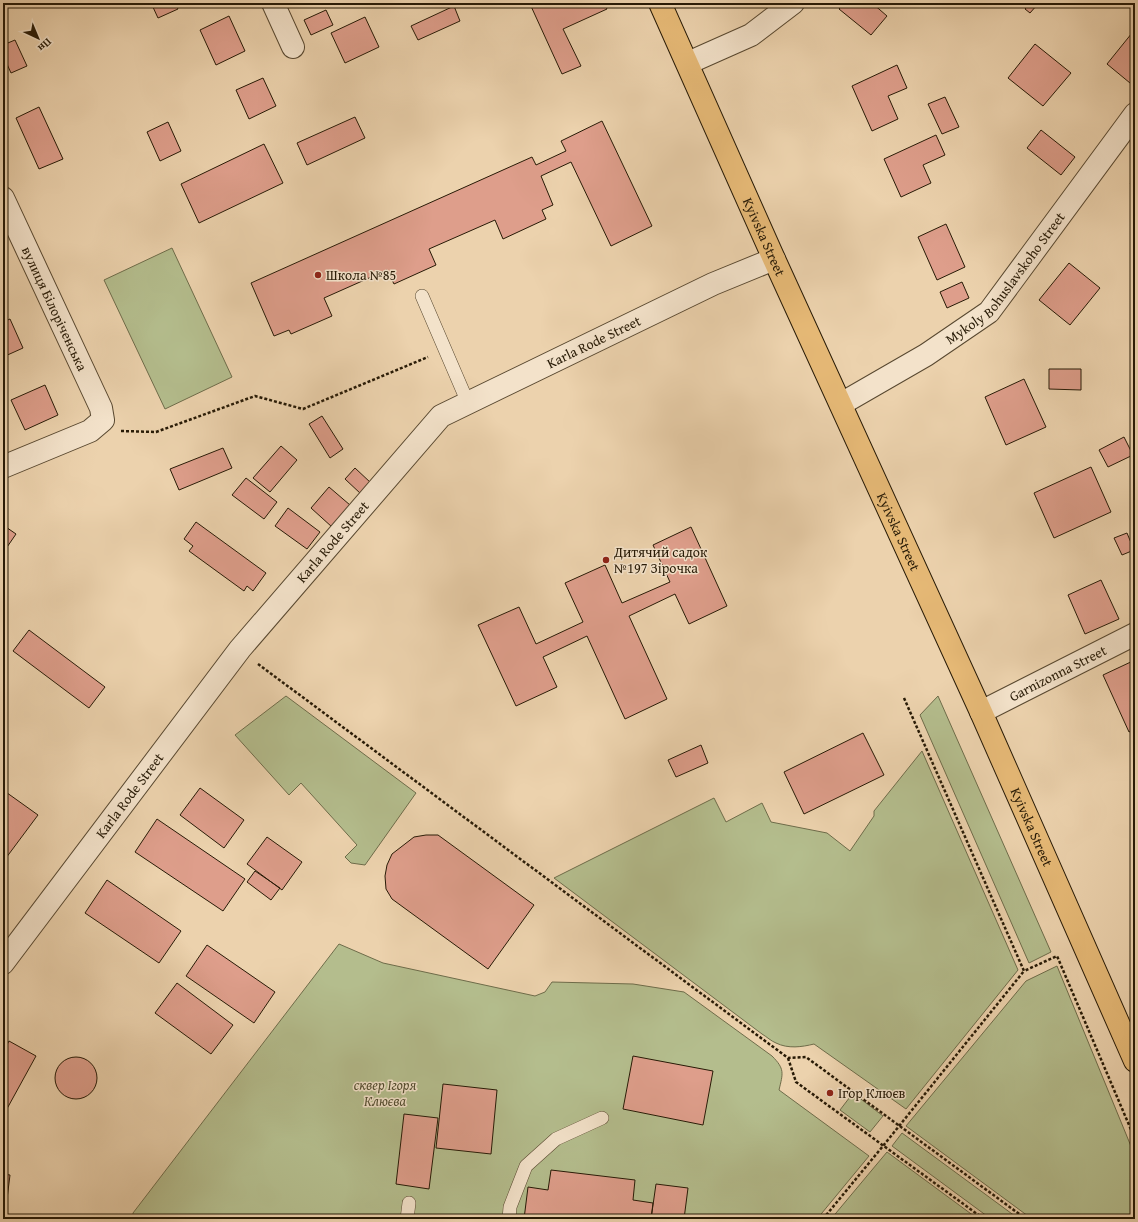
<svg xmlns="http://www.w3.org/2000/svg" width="1138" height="1222" viewBox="0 0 1138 1222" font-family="'Gentium Book Plus',serif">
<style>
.green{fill:#b4bd8d;stroke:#6e6c4a}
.building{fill:#de9e8b;stroke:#271a06}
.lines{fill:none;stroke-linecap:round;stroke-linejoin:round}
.service-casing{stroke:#584830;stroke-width:14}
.minor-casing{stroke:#584830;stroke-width:24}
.trunk-casing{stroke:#271a06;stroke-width:24}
.path{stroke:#271a06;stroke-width:2.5;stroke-dasharray:3 2;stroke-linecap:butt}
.service{stroke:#f3e2ca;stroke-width:13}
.minor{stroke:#f3e2ca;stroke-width:22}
.trunk{stroke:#e6b976;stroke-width:22}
.poi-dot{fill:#8f2418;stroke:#f3e2ca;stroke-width:1.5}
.labels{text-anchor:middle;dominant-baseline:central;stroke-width:3;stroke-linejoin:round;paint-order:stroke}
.street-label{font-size:14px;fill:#271a06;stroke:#f3e2ca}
.poi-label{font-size:14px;fill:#271a06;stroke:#f3e2ca;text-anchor:start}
.park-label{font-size:14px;font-style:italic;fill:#514b2e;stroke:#f3e2ca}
</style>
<rect width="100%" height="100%" fill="#ecd2ad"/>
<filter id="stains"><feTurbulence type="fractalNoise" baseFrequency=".005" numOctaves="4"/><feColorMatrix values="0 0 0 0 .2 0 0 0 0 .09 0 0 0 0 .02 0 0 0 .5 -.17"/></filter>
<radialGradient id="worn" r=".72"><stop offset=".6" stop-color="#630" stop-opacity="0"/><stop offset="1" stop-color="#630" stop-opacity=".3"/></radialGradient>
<path class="green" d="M 172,248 L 232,377 L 165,409 L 104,280 Z
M 286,696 L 416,793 L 365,865 L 351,863 L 345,857 L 357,845 L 301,783 L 289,795 L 235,735 Z
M 938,696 L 1051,952 L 1029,963 L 920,715 Z
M 922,751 L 1018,970 L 906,1109 L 814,1044 C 802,1047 788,1049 776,1043 C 771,1041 767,1037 762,1034 L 554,878 L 714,798 L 726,822 L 762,803 L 771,822 L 827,833 L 850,851 L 874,816 L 874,811 Z
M 339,944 L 383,963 L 535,996 L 545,992 L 552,982 L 633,984 L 684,992 L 772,1056 C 785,1069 783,1073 779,1090 L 869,1156 L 817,1219 L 133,1219 L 133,1213 Z
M 1057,966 L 1135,1156 L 1135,1219 L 1032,1219 L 906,1126 L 1026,981 Z
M 853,1093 L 883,1116 L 870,1132 L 840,1110 Z
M 902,1133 L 1019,1219 L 991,1219 L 892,1146 Z
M 887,1152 L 978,1219 L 831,1219 Z"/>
<path class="building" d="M 157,3 L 175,3 L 178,9 L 158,18 L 152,5 Z
M 533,3 L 604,3 L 607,9 L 563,29 L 581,66 L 562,74 L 530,4 Z
M 844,3 L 872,3 L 887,16 L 871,35 L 839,9 Z
M 1030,3 L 1035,3 L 1037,5 L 1030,13 L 1025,9 Z
M 454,6 L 460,21 L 418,40 L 411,26 Z
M 326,10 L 333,25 L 311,35 L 304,20 Z
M 229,16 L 245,51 L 216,65 L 200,30 Z
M 365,17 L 379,47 L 345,63 L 331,33 Z
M 1132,33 L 1135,35 L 1135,77 L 1130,83 L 1107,64 Z
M 15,40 L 27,66 L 11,73 L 3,55 L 3,45 Z
M 1035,44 L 1071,73 L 1043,106 L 1008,78 Z
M 897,65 L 907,88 L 888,96 L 898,119 L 872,131 L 852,86 Z
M 263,78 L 276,106 L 249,119 L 236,90 Z
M 945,97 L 959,127 L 942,134 L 928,104 Z
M 39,107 L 63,159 L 39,169 L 16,118 Z
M 355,117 L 365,138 L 307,165 L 297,143 Z
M 602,121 L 652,226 L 611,246 L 571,162 L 541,176 L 553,205 L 542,210 L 546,219 L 503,239 L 495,220 L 429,249 L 436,265 L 394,284 L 387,270 L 324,298 L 332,316 L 291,334 L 289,330 L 274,336 L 251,283 L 532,157 L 536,165 L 566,151 L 561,141 Z
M 168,122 L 181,151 L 160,161 L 147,132 Z
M 1041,130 L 1075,157 L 1061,175 L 1027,148 Z
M 936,135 L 945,155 L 923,165 L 931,183 L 901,197 L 884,159 Z
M 264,144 L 283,183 L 199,223 L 181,184 Z
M 1135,178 L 1135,188 L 1130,184 Z
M 946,224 L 965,267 L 937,280 L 918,237 Z
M 1069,263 L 1100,288 L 1070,325 L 1039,300 Z
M 962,282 L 969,298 L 947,308 L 940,292 Z
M 10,319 L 23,348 L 3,357 L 3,322 Z
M 1049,369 L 1081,369 L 1081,390 L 1049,389 Z
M 1024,379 L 1046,427 L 1006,445 L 985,397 Z
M 45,385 L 58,415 L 25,430 L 11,400 Z
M 322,416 L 343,449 L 330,458 L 309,424 Z
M 1124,437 L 1133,455 L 1108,467 L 1099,450 Z
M 281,446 L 297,460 L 270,492 L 253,478 Z
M 223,448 L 232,468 L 179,490 L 170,469 Z
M 1091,467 L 1111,512 L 1054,538 L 1034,493 Z
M 355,468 L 371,483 L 361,494 L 345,479 Z
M 246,478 L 277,502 L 264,519 L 232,495 Z
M 329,487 L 350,505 L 332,527 L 311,508 Z
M 288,508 L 320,532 L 307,549 L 275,526 Z
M 196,522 L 266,573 L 253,591 L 247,586 L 244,591 L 189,551 L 193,546 L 184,539 Z
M 3,525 L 16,534 L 3,553 Z
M 691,527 L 727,606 L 689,624 L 675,594 L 629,616 L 667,699 L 625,719 L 587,636 L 543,657 L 557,687 L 516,706 L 478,625 L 519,607 L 536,644 L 583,622 L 565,583 L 605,565 L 622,603 L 670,582 L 653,545 Z
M 1127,533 L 1134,550 L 1122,555 L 1114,538 Z
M 1101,580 L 1119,619 L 1085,634 L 1068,595 Z
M 29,630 L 105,687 L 89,708 L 13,651 Z
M 1135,660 L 1135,729 L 1129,732 L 1103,675 Z
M 863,733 L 884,775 L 804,814 L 784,772 Z
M 701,745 L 708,763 L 676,777 L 668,760 Z
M 200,788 L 244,820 L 224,848 L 180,815 Z
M 3,790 L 38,815 L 3,862 Z
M 157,819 L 245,879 L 223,911 L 135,852 Z
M 426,835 L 438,835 L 534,905 L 488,969 L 392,899 L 386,889 L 385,876 L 387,865 L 392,854 L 414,837 Z
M 267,837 L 302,862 L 282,890 L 247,864 Z
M 255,871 L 280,888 L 271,900 L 247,882 Z
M 107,880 L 181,931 L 159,963 L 85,913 Z
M 207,945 L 275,992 L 254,1023 L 186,976 Z
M 177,983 L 233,1025 L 211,1054 L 155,1013 Z
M 9,1041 L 36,1056 L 3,1116 L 3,1052 Z
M 633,1056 L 713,1071 L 703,1125 L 623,1109 Z
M55 1078a21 21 0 1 1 42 0a21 21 0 1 1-42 0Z
M 443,1084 L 497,1090 L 491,1154 L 436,1148 Z
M 404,1114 L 438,1118 L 429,1189 L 396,1184 Z
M 551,1170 L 635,1180 L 633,1200 L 653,1203 L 651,1219 L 524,1219 L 528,1187 L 548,1190 Z
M 3,1174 L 10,1175 L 6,1207 L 3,1206 Z
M 656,1184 L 688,1188 L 684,1219 L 651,1219 Z"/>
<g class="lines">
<g class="service-casing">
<path id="service" d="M 422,296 L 468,403
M 407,1219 L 409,1203
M 509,1219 L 510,1207 L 526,1166 L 556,1139 L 602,1118"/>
</g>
<g class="minor-casing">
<g id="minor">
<path d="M 273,3 L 293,47"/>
<path d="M 688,63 L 751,35 L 793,3"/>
<path id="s1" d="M 3,198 L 101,408 L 103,420 L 90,431 L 3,467"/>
<path id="s2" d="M 841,404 L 926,355 L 989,312 L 1135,114"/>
<path id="s3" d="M 981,712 L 1135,634"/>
<path id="s4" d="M 3,963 L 240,649 L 441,416 L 713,284 L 774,259"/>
</g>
</g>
<g class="trunk-casing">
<g id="trunk">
<path id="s5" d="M 660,3 L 774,259 L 981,712 L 1135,1061"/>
</g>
</g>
<path class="path" d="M 121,431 L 156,432 L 255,396 L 303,409 L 428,357
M 258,664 L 788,1058 L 806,1057 L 1026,1219
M 904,698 L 1024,971 L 1057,956 L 1135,1139
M 788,1058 L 796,1082 L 984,1219
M 823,1219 L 883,1146 L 1024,971"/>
<use href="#service" class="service"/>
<use href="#minor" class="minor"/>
<use href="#trunk" class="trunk"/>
</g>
<g class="poi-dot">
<circle cx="318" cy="275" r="4"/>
<circle cx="606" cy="560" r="4"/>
<circle cx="830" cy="1093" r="4"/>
</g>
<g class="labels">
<g class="street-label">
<text stroke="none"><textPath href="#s5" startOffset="256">Kyivska Street</textPath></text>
<text stroke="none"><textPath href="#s2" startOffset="210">Mykoly Bohuslavskoho Street</textPath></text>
<text stroke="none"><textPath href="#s1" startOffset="122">вулиця Білоріченська</textPath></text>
<text stroke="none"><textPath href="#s4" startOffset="871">Karla Rode Street</textPath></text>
<text stroke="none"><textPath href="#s5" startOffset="580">Kyivska Street</textPath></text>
<text stroke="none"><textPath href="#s4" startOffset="535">Karla Rode Street</textPath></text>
<text stroke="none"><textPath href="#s3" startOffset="86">Garnizonna Street</textPath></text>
<text stroke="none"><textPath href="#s4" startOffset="210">Karla Rode Street</textPath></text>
<text stroke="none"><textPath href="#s5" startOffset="904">Kyivska Street</textPath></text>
</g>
<g class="poi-label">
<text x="326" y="275">Школа №85</text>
<text x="614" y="552">Дитячий садок<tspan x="614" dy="16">№197 Зірочка</tspan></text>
<text x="838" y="1093">Ігор Клюєв</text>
</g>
<g class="park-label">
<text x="385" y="1085">сквер Ігоря<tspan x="385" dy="16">Клюєва</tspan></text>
</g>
</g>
<rect width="1138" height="1222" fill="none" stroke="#ecd2ad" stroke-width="16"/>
<rect x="4" y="4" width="1130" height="1214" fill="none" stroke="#271a06" stroke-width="2"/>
<rect x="8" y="8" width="1122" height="1206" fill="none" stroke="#271a06"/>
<g transform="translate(38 38) rotate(136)" stroke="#f3e2ca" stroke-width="3" paint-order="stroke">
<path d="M0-3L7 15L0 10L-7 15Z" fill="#271a06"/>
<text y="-6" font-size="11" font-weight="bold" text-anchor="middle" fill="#271a06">Пн</text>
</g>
<rect width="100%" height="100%" filter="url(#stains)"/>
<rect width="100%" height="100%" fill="url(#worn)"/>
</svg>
